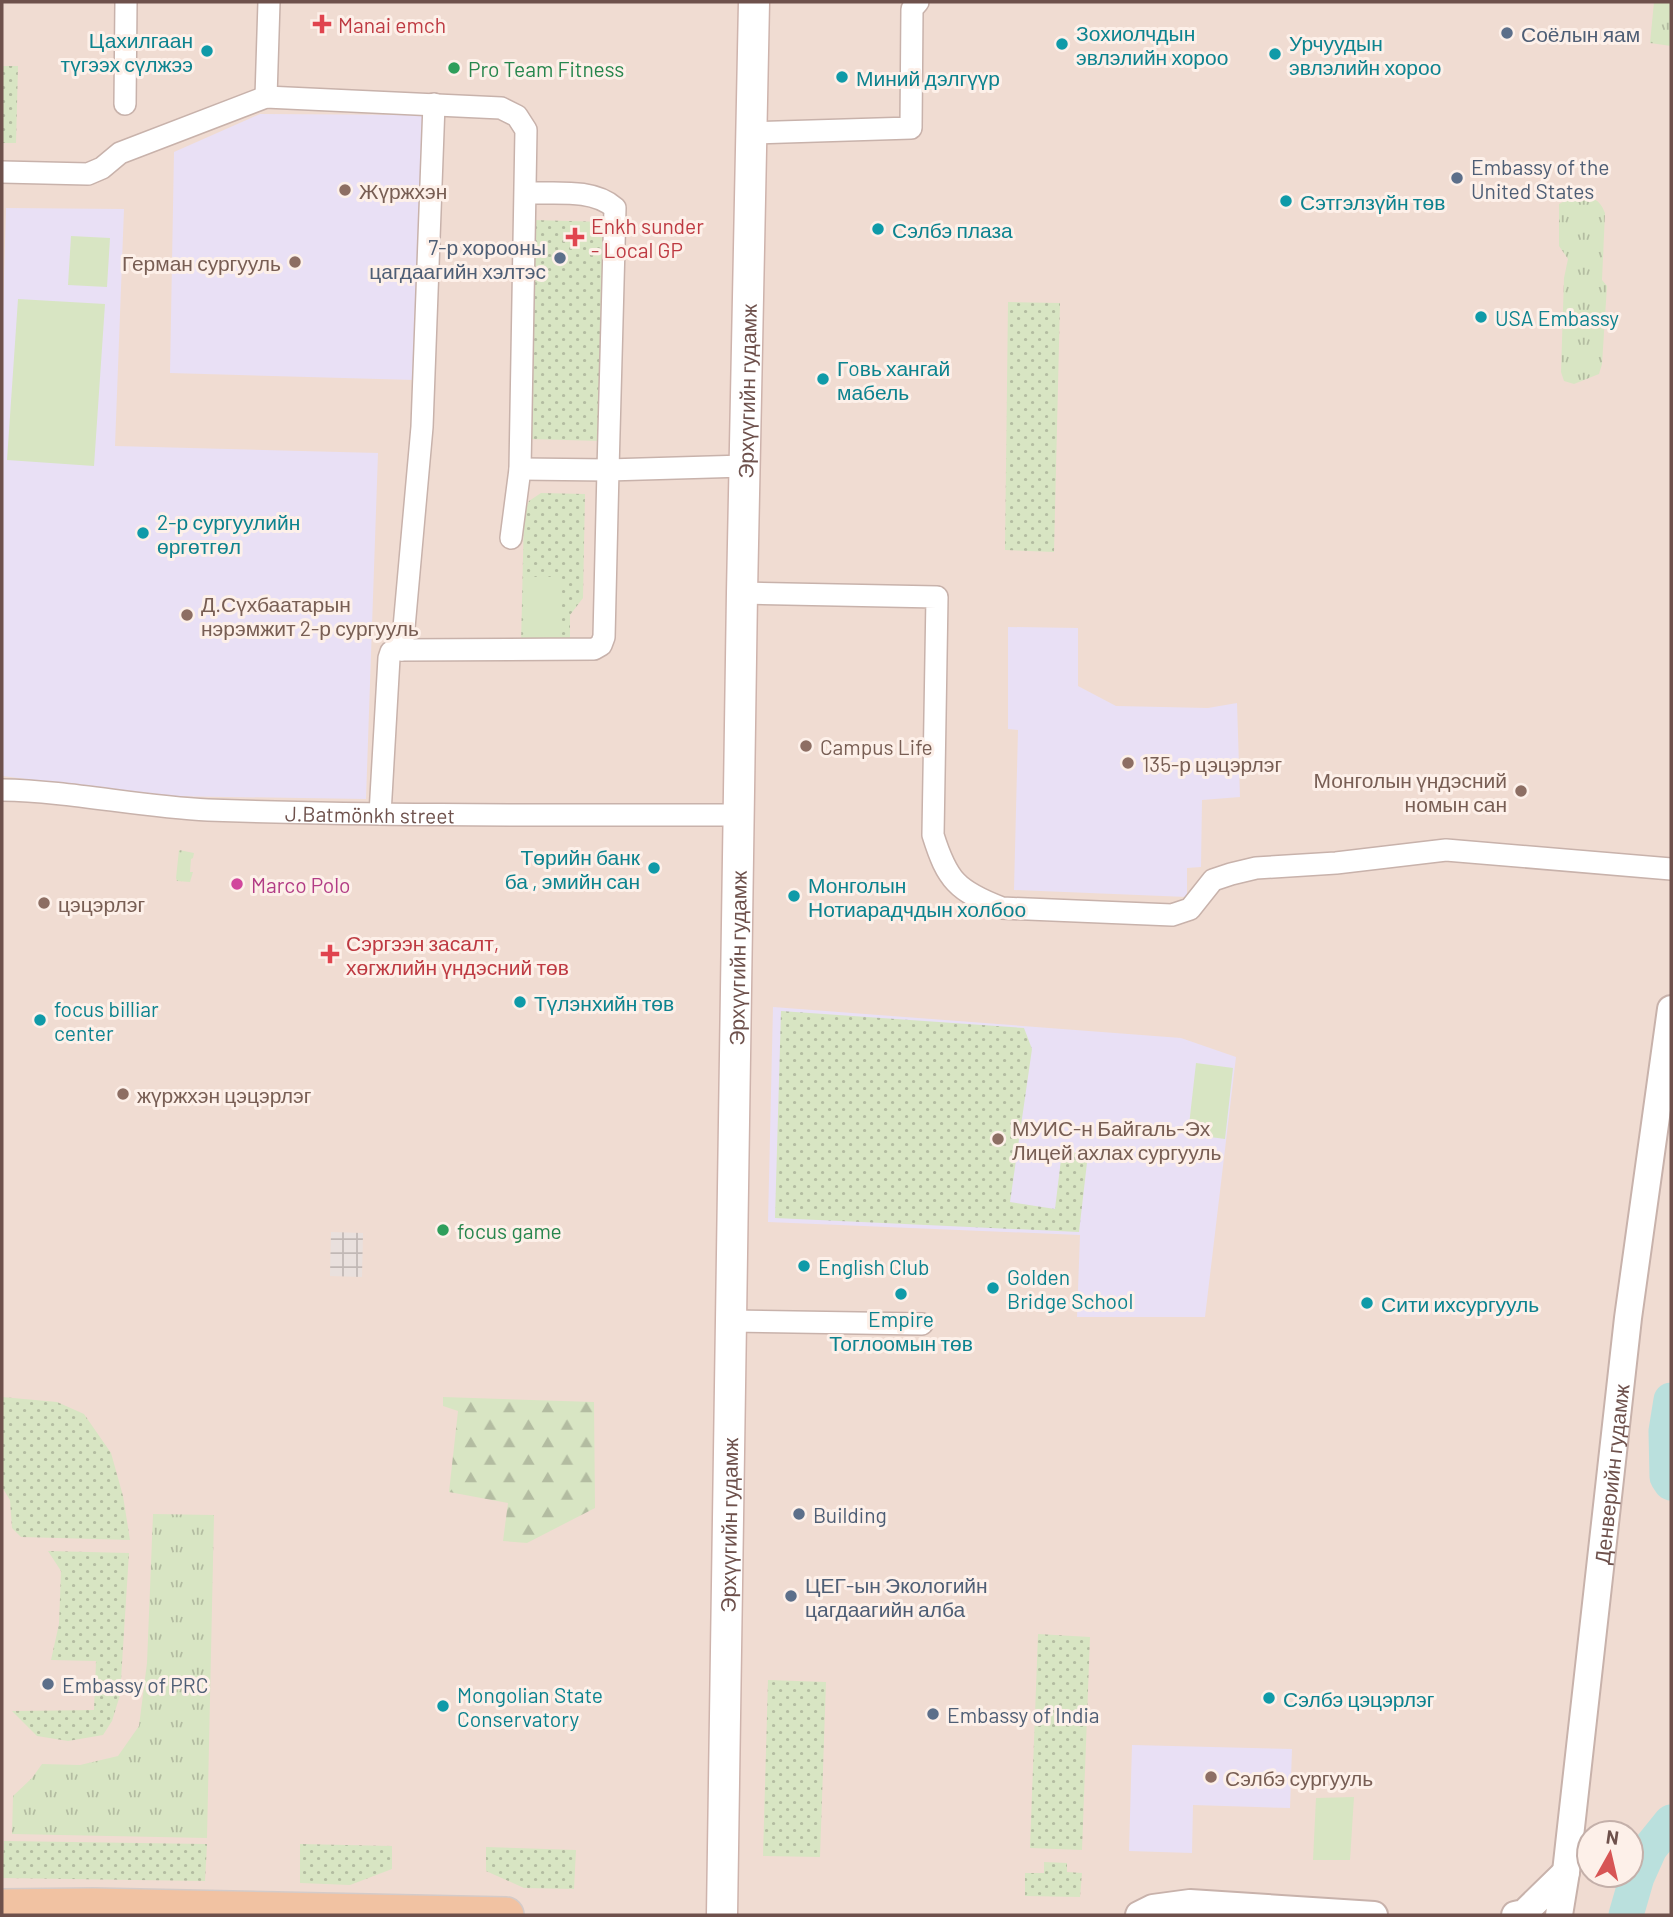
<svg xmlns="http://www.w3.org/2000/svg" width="1673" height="1917" viewBox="0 0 1673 1917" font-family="Barlow,sans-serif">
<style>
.residential{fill:#f0dcd2;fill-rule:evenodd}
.industrial{fill:url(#industrial-grid)}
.education{fill:#e9e0f5}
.grass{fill:url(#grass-tufts)}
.forest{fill:url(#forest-firs)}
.park{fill:url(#park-dots)}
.garden{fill:#d8e5c3}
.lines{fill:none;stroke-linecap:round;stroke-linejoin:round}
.river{stroke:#bae0dd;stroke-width:35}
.minor-casing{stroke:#c8b2ab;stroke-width:24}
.tertiary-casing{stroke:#c8b2ab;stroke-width:30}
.secondary-casing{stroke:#ceb3ac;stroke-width:33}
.primary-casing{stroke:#d4cbc9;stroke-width:38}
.minor{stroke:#fff;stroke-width:21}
.tertiary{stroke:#fff;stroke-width:26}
.secondary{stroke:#fff;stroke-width:30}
.primary{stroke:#f1c2a2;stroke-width:35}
.health-dot{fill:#e0444e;stroke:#fdf0e9;stroke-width:2.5}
.service-dot{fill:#5c6f8a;stroke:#fdf0e9;stroke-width:2.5}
.culture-dot{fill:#0f9aa8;stroke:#fdf0e9;stroke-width:2.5}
.leisure-dot{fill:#2e9e5b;stroke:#fdf0e9;stroke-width:2.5}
.education-dot{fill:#8d6e63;stroke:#fdf0e9;stroke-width:2.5}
.hotel-dot{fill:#d1479c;stroke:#fdf0e9;stroke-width:2.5}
.labels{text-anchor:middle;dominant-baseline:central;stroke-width:6;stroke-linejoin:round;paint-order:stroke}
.health-label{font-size:21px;fill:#be3a42;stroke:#fdf0e9;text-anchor:start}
.culture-label{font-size:21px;fill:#0d838f;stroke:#fdf0e9;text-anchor:start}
.service-label{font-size:21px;fill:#4e5e75;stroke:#fdf0e9;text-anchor:start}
.leisure-label{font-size:21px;fill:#27864d;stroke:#fdf0e9;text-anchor:start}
.education-label{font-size:21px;fill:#785e54;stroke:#fdf0e9;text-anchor:start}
.street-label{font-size:21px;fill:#6e514c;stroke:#fdf0e9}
.hotel-label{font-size:21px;fill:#b23c85;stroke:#fdf0e9;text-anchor:start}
</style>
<defs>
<pattern id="industrial-grid" width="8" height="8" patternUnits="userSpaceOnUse" patternTransform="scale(1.75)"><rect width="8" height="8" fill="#e9e0dd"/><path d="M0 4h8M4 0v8" fill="none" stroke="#c1b8b5"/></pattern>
<pattern id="grass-tufts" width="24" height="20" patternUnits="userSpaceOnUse" patternTransform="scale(1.75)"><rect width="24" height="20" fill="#d8e5c3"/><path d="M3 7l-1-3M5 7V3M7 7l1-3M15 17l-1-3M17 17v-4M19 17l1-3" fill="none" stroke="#b3bca1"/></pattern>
<pattern id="forest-firs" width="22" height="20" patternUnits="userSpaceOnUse" patternTransform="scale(1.75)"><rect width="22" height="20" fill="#d8e5c3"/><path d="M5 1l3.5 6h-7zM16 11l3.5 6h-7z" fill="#b3bca1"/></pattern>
<pattern id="park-dots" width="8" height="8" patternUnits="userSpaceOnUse" patternTransform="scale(1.75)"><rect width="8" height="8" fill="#d8e5c3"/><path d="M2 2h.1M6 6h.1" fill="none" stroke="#b3bca1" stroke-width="1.8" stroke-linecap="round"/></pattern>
</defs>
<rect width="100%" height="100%" fill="#f9ece3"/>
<path class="residential" d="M 2,2 L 1671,2 L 1671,1915 L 2,1915 ZM 1589,1833 L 1631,1833 L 1631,1875 L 1589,1875 Z"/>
<path class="industrial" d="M 331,1232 L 363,1233 L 362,1277 L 330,1276 Z"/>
<path class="education" d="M 260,114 L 423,115 L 415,380 L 170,373 L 174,152 Z
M 6,208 L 124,209 L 115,446 L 378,453 L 366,799 L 162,796 L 2,776 L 2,344 Z
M 1008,627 L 1078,628 L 1078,686 L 1116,706 L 1208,708 L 1237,703 L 1240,797 L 1202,800 L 1201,867 L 1187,868 L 1187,897 L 1014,890 L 1018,730 L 1008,729 Z
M 773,1007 L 1181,1038 L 1236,1057 L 1205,1317 L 1077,1317 L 1080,1235 L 768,1222 Z
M 1132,1745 L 1292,1749 L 1290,1808 L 1193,1805 L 1192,1853 L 1129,1851 Z"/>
<path class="grass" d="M 1654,2 L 1671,2 L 1671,46 L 1650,43 Z
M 1581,196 C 1595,198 1600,200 1605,213 L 1602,280 L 1607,286 L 1602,364 L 1599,374 L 1574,384 L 1564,381 L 1561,372 L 1564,278 L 1568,259 L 1559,246 L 1559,204 L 1572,197 Z
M 179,850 L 194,853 L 193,858 L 191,859 L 190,872 L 193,872 L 190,882 L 177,881 L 176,878 Z
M 153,1514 L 214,1515 L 207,1838 L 12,1834 L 13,1796 L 32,1778 L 42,1764 L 80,1765 L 118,1756 L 139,1726 L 147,1663 Z"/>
<path class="forest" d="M 443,1397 L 594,1402 L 595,1508 L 527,1543 L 503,1541 L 508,1503 L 449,1492 L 458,1411 L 443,1406 Z"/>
<path class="park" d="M 2,66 L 18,66 L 16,143 L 2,143 Z
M 532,220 L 607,222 L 602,441 L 528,439 Z
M 1008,302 L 1060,303 L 1054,552 L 1005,550 Z
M 541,493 L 585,494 L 583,598 L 570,615 L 570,645 L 521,645 L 524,513 L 529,501 Z
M 781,1011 L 1024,1028 L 1032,1049 L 1010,1202 L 1055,1209 L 1062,1151 L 1088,1154 L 1079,1232 L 775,1218 Z
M 2,1397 L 57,1402 L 84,1414 L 111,1453 L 123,1496 L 130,1540 L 21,1537 L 12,1528 L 10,1500 L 2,1487 Z
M 48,1551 L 129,1553 L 120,1695 L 112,1721 L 103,1735 L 68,1741 L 37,1736 L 12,1711 L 94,1710 L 96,1661 L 51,1660 L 59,1624 L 61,1571 Z
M 1038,1634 L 1090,1637 L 1082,1850 L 1030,1848 Z
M 768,1680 L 826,1682 L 820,1857 L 763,1856 Z
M 4,1841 L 207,1844 L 205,1881 L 2,1878 Z
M 300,1844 L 392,1846 L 392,1869 L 350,1885 L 300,1883 Z
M 486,1847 L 576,1850 L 574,1889 L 524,1888 L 486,1871 Z
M 1044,1862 L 1067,1863 L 1067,1872 L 1082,1873 L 1080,1897 L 1025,1896 L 1025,1873 L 1044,1873 Z"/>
<path class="garden" d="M 71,236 L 110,238 L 107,287 L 68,285 Z
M 18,299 L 105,304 L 94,466 L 7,460 Z
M 525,577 L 561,577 L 561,636 L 525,635 Z
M 1196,1063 L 1233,1068 L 1225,1139 L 1188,1134 Z
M 1354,1797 L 1350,1860 L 1313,1860 L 1316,1798 Z"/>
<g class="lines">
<path class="river" d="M 1671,1400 L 1666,1431 L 1667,1477 L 1671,1483
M 1626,1915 L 1637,1877 L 1650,1848 L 1671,1822"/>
<g class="minor-casing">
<g id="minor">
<path d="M 266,97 L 269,2"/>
<path d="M 125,104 L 126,2"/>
<path d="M 750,133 L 911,128 L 912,9 L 918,2"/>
<path d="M 2,172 L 88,174 L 102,168 L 120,153 L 266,97 L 501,108 L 517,116 L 526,130 L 520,469 L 511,538"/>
<path d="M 520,469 L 608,470 L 615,208 C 593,188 554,194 526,193"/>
<path d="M 742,593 L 937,597 L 933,835 C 947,880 957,891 1002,908 L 1172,915 L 1190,909 L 1213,880 L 1231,874 L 1256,868 L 1336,863 L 1446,850 L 1671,869"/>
<path d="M 402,650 L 422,427 L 434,104"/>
<path id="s1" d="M 2,790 C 71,791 139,807 208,810 C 385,816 562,815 739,815"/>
<path d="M 380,814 L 389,658 L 391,652 L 398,650 L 594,649 L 601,645 L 604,637 L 608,470 L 745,466"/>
<path d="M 732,1321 L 922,1324"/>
</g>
</g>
<g class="tertiary-casing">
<g id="tertiary">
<path d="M 1139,1915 L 1153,1908 L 1190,1903 L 1374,1915"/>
<path d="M 1515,1915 L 1524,1913 L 1566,1872"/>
<path id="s2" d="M 1559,1915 L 1566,1872 L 1628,1318 L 1671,1009"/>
</g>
</g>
<g class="secondary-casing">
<g id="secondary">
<path id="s3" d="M 722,1915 L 742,593 L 754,2"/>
</g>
</g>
<g class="primary-casing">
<path id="primary" d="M 2,1907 L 93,1906 L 506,1915"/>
</g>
<use href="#minor" class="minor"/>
<use href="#tertiary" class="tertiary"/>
<use href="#secondary" class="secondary"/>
<use href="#primary" class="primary"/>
</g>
<g class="health-dot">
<path d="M318.5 13.5h7v7h7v7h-7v7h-7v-7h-7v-7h7z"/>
<path d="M571.5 226.5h7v7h7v7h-7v7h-7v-7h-7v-7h7z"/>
<path d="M326.5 943.5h7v7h7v7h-7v7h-7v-7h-7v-7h7z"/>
</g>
<g class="service-dot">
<circle cx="1507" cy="33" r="7"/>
<circle cx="1457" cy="178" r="7"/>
<circle cx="560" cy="258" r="7"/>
<circle cx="799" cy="1514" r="7"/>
<circle cx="791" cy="1596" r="7"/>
<circle cx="48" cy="1684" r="7"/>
<circle cx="933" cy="1714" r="7"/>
</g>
<g class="culture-dot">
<circle cx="1062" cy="44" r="7"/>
<circle cx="207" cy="51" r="7"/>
<circle cx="1275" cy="54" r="7"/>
<circle cx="842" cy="77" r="7"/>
<circle cx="1286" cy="201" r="7"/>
<circle cx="878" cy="229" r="7"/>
<circle cx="1481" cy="317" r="7"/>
<circle cx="823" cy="379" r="7"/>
<circle cx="143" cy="533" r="7"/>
<circle cx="654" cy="868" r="7"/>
<circle cx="794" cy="896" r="7"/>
<circle cx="520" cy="1002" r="7"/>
<circle cx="40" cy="1020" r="7"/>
<circle cx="804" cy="1266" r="7"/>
<circle cx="993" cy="1288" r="7"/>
<circle cx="901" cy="1294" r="7"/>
<circle cx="1367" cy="1303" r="7"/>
<circle cx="1269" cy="1698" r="7"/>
<circle cx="443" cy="1706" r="7"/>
</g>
<g class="leisure-dot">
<circle cx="454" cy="68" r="7"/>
<circle cx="443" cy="1230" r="7"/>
</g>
<g class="education-dot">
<circle cx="345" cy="190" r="7"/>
<circle cx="295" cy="262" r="7"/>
<circle cx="187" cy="615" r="7"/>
<circle cx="806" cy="746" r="7"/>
<circle cx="1128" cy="763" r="7"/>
<circle cx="1521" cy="791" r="7"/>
<circle cx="44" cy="903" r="7"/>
<circle cx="123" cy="1094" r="7"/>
<circle cx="998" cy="1139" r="7"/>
<circle cx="1211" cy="1777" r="7"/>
</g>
<circle class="hotel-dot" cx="237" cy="884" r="7"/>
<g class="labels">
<g class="health-label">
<text x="338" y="24">Manai emch</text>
<text x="591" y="225">Enkh sunder<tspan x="591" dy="24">- Local GP</tspan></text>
<text x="346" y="942">Сэргээн засалт,<tspan x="346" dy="24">хөгжлийн үндэсний төв</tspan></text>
</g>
<g class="culture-label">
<text x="1076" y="32">Зохиолчдын<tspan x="1076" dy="24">эвлэлийн хороо</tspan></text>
<text x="193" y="39" text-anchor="end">Цахилгаан<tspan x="193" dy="24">түгээх сүлжээ</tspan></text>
<text x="1289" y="42">Урчуудын<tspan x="1289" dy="24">эвлэлийн хороо</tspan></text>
<text x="856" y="77">Миний дэлгүүр</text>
<text x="1300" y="201">Сэтгэлзүйн төв</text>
<text x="892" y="229">Сэлбэ плаза</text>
<text x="1495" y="317">USA Embassy</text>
<text x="837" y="367">Гoвь хангай<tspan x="837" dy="24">мабель</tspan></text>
<text x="157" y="521">2-р сургуулийн<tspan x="157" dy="24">өргөтгөл</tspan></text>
<text x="640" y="856" text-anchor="end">Төрийн банк<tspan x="640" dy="24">ба , эмийн сан</tspan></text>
<text x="808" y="884">Монголын<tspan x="808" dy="24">Нотиарадчдын холбоо</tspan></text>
<text x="534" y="1002">Түлэнхийн төв</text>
<text x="54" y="1008">focus billiar<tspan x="54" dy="24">center</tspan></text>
<text x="818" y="1266">English Club</text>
<text x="1007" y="1276">Golden<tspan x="1007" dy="24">Bridge School</tspan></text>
<text x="1381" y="1303">Сити ихсургууль</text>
<text x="901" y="1318" text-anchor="middle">Empire<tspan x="901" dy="24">Тоглоомын төв</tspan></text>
<text x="457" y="1694">Mongolian State<tspan x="457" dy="24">Conservatory</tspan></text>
<text x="1283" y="1698">Сэлбэ цэцэрлэг</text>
</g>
<g class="service-label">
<text x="1521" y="33">Соёлын яам</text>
<text x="1471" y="166">Embassy of the<tspan x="1471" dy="24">United States</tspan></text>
<text x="546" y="246" text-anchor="end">7-р хорооны<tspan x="546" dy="24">цагдаагийн хэлтэс</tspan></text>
<text x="813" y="1514">Building</text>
<text x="805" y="1584">ЦЕГ-ын Экологийн<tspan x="805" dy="24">цагдаагийн алба</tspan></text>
<text x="62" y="1684">Embassy of PRC</text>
<text x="947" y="1714">Embassy of India</text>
</g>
<g class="leisure-label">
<text x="468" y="68">Pro Team Fitness</text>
<text x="457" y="1230">focus game</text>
</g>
<g class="education-label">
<text x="359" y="190">Жүржхэн</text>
<text x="281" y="262" text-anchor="end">Герман сургууль</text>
<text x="201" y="603">Д.Сүхбаатарын<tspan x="201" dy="24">нэрэмжит 2-р сургууль</tspan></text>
<text x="820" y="746">Campus Life</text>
<text x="1142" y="763">135-р цэцэрлэг</text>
<text x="1507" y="779" text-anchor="end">Монголын үндэсний<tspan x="1507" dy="24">номын сан</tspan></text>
<text x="58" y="903">цэцэрлэг</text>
<text x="137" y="1094">жүржхэн цэцэрлэг</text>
<text x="1012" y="1127">МУИС-н Байгаль-Эх<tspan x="1012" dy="24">Лицей ахлах сургууль</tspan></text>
<text x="1225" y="1777">Сэлбэ сургууль</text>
</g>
<g class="street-label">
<text stroke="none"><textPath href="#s3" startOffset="1524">Эрхүүгийн гудамж</textPath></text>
<text stroke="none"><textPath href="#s1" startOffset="369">J.Batmönkh street</textPath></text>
<text stroke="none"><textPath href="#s3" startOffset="957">Эрхүүгийн гудамж</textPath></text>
<text stroke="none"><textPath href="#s2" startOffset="444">Денверийн гудамж</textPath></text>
<text stroke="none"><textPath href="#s3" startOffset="390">Эрхүүгийн гудамж</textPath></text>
</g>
<g class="hotel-label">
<text x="251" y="884">Marco Polo</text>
</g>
</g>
<rect width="1673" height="1917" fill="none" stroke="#6e514c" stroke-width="7"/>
<g transform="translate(1610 1854) rotate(8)"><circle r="33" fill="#fdf0e9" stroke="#c4b0aa" stroke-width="2"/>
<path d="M0-5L12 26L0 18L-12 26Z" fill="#d75555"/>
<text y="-10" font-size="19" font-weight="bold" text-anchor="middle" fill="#6e514c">N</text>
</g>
</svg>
